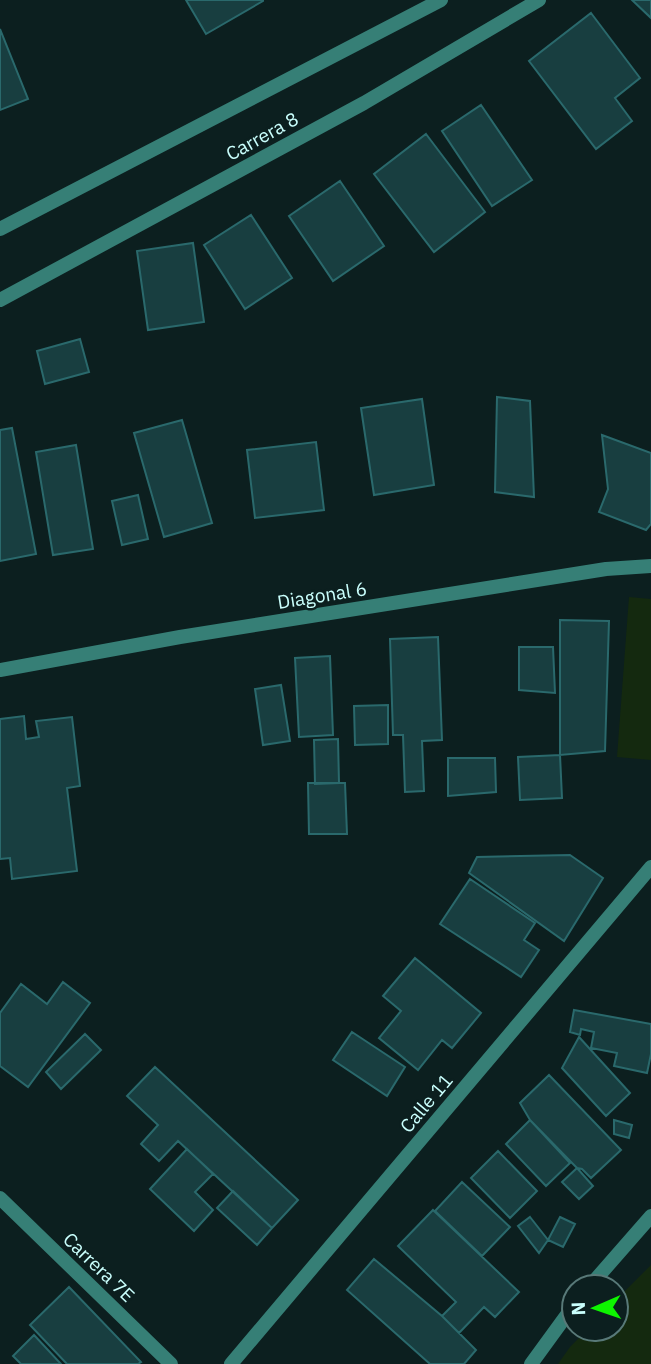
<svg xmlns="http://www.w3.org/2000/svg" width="651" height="1364" viewBox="0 0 651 1364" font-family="'IBM Plex Sans',sans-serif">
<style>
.green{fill:#14290f}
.building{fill:#183e40;stroke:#2a696c;stroke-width:2}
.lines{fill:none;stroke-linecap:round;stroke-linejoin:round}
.street{stroke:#367f76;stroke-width:14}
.labels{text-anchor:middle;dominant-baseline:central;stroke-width:5;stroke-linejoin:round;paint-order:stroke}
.street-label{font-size:19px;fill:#cafffd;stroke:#0c1f1f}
</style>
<rect width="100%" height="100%" fill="#0c1f1f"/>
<path class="green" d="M 629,597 L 651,599 L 651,760 L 617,757 Z
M 651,1265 L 651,1364 L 558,1364 L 570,1347 L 588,1329 L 616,1329 L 616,1300 Z"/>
<path class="building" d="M 186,0 L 263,0 L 263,1 L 206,34 Z
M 632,0 L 651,0 L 651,18 Z
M 591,13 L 640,78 L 615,98 L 632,121 L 596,149 L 529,61 Z
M 0,29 L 28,99 L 0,110 Z
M 481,105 L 532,180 L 492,206 L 442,131 Z
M 426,134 L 485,212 L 434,252 L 374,174 Z
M 340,181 L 384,246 L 333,281 L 289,216 Z
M 251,215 L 292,278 L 245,309 L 204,245 Z
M 193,243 L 204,322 L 148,330 L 137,251 Z
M 80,339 L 89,372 L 45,384 L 37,351 Z
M 497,397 L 530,401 L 534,497 L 495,492 Z
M 422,399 L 434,485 L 374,495 L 361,408 Z
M 182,420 L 212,523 L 164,537 L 134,433 Z
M 12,428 L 36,554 L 0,561 L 0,430 Z
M 602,435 L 651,453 L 651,524 L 646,530 L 599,512 L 608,489 Z
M 316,442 L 324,510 L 255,518 L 247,450 Z
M 76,445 L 93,549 L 53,555 L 36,452 Z
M 138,495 L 148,539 L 122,545 L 112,501 Z
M 560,620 L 609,621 L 605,751 L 560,755 Z
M 438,637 L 442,740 L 422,741 L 424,791 L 405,792 L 403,735 L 393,735 L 390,639 Z
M 519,647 L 553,647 L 555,693 L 519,690 Z
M 330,656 L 333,735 L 299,737 L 295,658 Z
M 281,685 L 290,741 L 263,745 L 255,689 Z
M 388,705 L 388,744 L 355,745 L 354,706 Z
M 24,716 L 26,739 L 39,737 L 36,721 L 72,717 L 80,786 L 67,788 L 77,871 L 12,879 L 10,858 L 0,859 L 0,719 Z
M 338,739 L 339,783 L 315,784 L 314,740 Z
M 560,755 L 562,798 L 520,800 L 518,757 Z
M 448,758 L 495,758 L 496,792 L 448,796 Z
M 308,783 L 345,783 L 347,834 L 309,834 Z
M 570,855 L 603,878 L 564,941 L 469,873 L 477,857 Z
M 470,879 L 535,923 L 524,940 L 539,950 L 521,977 L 440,924 Z
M 415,958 L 481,1013 L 452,1048 L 442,1040 L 418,1070 L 379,1038 L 401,1011 L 383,996 Z
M 63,982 L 90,1003 L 28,1087 L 0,1066 L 0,1013 L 21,984 L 47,1004 Z
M 574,1010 L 651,1024 L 651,1054 L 647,1073 L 614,1066 L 617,1053 L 591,1048 L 594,1032 L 581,1029 L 580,1035 L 570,1032 Z
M 352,1032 L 405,1067 L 387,1096 L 333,1060 Z
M 85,1034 L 101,1050 L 61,1089 L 46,1072 Z
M 579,1037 L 630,1093 L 606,1116 L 562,1068 Z
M 155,1067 L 298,1200 L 272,1228 L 178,1141 L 159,1161 L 141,1144 L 158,1125 L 127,1096 Z
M 549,1075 L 621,1150 L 591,1178 L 582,1169 L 577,1168 L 530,1120 L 520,1103 Z
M 530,1120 L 570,1163 L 546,1186 L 506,1144 Z
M 614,1120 L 632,1125 L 629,1138 L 614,1134 Z
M 187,1149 L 213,1174 L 195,1192 L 213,1210 L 194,1231 L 150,1189 Z
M 498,1151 L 537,1191 L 510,1218 L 471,1178 Z
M 577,1168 L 593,1186 L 579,1199 L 562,1182 Z
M 462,1182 L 510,1227 L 482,1256 L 435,1211 Z
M 233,1191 L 272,1228 L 257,1245 L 217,1208 Z
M 433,1210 L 519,1292 L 495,1317 L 484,1307 L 459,1333 L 442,1316 L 456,1302 L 398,1246 Z
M 530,1217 L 548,1240 L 539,1253 L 518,1226 Z
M 560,1217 L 575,1224 L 563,1247 L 548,1240 Z
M 374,1259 L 442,1316 L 476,1350 L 464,1364 L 430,1364 L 347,1290 Z
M 69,1287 L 141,1362 L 138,1364 L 67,1364 L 30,1325 Z
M 34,1335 L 61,1364 L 21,1364 L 13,1356 Z"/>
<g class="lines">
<path class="street" d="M 0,229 L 441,0
M 0,300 L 364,103 L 539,0
M 0,670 L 180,637 L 606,569 L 651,566
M 0,1198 L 171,1364
M 589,1287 L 651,1216
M 231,1364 L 651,867
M 531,1364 L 574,1305"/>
</g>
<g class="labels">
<g class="street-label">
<text transform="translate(262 136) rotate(-29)">Carrera 8</text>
<text transform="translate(322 595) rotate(-9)">Diagonal 6</text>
<text transform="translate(426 1103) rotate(-50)">Calle 11</text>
<text transform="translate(99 1267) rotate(44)">Carrera 7E</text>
</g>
</g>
<g transform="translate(595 1308) rotate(268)"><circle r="33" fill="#0c1f1f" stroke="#587978" stroke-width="2"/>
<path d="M0-5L12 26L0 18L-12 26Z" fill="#0ef500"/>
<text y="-10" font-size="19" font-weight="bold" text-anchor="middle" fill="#cafffd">N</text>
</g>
</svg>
